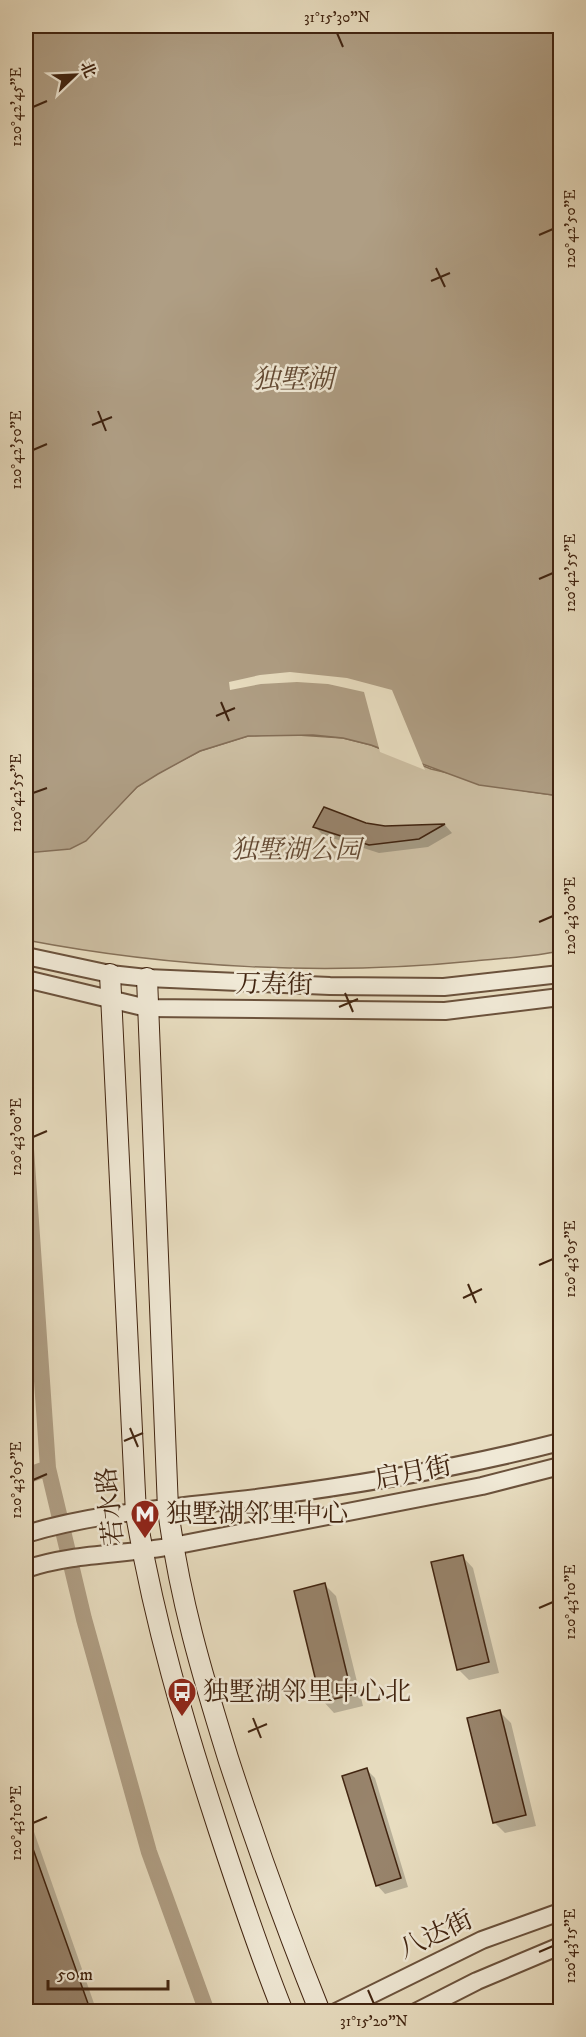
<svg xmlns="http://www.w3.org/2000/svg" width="586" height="2037" viewBox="0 0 586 2037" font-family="'IM FELL DW Pica','Noto Serif SC',serif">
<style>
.green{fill:#ccbea2;stroke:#867159;stroke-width:1.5}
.water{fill:#af9e84;stroke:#836d56;stroke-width:1.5}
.pier{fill:#e8ddc0}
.shadow{fill:#0003}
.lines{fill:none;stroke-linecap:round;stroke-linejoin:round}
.canal{stroke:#af9e84;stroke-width:16}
.building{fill:#98846c;stroke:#412410;stroke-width:1.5}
.tertiary-casing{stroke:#6b523c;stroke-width:20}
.secondary-casing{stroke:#412410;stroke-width:22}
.tertiary{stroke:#f0e9d6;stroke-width:16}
.secondary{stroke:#f0e9d6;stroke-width:20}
.ticks{fill:none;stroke:#412410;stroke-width:2}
.labels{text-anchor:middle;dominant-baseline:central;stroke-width:5;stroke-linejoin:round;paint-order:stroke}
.park-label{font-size:26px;font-style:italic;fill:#644a34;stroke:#f0e9d6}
.street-label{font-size:26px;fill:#412410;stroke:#f0e9d6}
.poi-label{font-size:26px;fill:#412410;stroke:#f0e9d6;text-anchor:start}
.water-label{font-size:27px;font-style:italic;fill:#624933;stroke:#f0e9d6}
.neatline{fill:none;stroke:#412410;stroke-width:2}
.ticks-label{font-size:15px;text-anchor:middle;fill:#412410}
</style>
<rect width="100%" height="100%" fill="#e8ddc0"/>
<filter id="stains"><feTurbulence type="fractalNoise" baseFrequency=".00333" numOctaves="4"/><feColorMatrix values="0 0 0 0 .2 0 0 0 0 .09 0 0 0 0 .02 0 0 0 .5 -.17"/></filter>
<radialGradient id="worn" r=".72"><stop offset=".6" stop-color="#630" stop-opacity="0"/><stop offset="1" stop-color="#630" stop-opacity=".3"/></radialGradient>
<path class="green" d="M 282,734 L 343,738 L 371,745 L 431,769 L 525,791 L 560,796 L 560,951 C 532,957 503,958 474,961 C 326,976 172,968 26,940 L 26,847 L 118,806 L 137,787 L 158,773 L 200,751 L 248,736 Z"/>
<path class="water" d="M 26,26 L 560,26 L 560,796 L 479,785 L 371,745 L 343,738 L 313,735 L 248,736 L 200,751 L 158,774 L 137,787 L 86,841 L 70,849 L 26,853 Z"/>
<path class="pier" d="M 290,672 L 347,678 L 392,690 L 425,770 L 380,752 L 364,692 L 328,684 L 297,682 L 261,684 L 230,690 L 229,682 L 260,675 Z"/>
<path class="shadow" d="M 366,824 L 385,827 L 445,825 L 452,833 L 428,847 L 379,853 L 323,835 L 315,827 Z
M 462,1556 L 473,1568 L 499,1673 L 469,1680 L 458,1669 Z
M 325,1585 L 336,1596 L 363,1706 L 334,1713 L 323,1701 Z
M 500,1712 L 511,1723 L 536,1826 L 505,1833 L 494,1822 Z
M 367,1770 L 375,1778 L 408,1887 L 385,1894 L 377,1885 Z
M 26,1809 L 97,2012 L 26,2012 Z"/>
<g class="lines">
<path class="canal" d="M 26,1149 L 48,1468 L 84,1619 L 149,1852 L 207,2012
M 26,1476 L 48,1468"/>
</g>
<path class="building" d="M 324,807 L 366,823 L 385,826 L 445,824 L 419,839 L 369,845 L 313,827 Z
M 463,1555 L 489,1662 L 457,1670 L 431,1562 Z
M 325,1583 L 352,1695 L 321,1702 L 294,1591 Z
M 500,1710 L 526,1815 L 493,1823 L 467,1718 Z
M 367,1768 L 401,1878 L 376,1886 L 342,1776 Z
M 26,1832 L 27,1832 L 91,2012 L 26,2012 Z"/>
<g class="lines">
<g class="tertiary-casing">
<path id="tertiary" d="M 26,956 L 110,974 L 147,978 L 330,986 L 444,987 L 560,974
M 26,979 L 147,1008 L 445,1011 L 560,997
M 26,1534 C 102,1511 185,1507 264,1497 C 364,1484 463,1467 560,1442
M 26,1569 C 73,1553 124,1555 173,1546 L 482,1486 L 560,1466
M 336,2012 L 482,1940 L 560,1912
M 416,2012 L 477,1981 L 560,1946"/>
</g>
<g class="secondary-casing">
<path id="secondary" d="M 110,974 L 136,1514 C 154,1622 185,1727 219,1831 C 239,1892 259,1952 283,2012
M 147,978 L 168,1509 C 179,1597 202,1674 228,1758 C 256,1844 286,1928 320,2012"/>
</g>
<use href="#tertiary" class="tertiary"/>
<use href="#secondary" class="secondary"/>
</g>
<path class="ticks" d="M 337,33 L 343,47M 33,107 L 47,101M 539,235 L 553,229M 436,268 L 445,287M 431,281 L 450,273M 98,411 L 106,431M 92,425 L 112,417M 33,450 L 47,444M 539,579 L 553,573M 221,702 L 229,721M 216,716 L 235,708M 33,793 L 47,788M 539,922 L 553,916M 345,993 L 353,1012M 339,1007 L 358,999M 33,1137 L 47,1131M 539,1265 L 553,1259M 468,1284 L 476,1303M 463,1298 L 482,1289M 130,1428 L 138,1447M 124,1441 L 143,1433M 33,1480 L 47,1474M 539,1608 L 553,1602M 253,1718 L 261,1738M 248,1732 L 267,1724M 33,1823 L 47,1817M 539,1952 L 553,1946M 368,1990 L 374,2004"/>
<defs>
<g id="metro-pin" transform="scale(1.5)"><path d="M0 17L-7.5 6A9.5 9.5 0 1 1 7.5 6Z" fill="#8f2418" stroke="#f0e9d6"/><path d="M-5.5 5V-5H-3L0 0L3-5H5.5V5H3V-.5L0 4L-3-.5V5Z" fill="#fff"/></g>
<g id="bus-pin" transform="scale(1.5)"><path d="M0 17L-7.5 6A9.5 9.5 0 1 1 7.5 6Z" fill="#8f2418" stroke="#f0e9d6"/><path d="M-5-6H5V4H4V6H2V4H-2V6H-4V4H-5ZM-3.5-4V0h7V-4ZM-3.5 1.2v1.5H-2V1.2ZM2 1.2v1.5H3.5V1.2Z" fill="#fff"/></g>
</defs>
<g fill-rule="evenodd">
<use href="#metro-pin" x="145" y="1514"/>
<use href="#bus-pin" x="182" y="1692"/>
</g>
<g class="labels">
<g class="park-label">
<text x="296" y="850">独墅湖公园</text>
</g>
<g class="street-label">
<text transform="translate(274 985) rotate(1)">万寿街</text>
<text transform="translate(413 1473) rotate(-11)">启月街</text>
<text transform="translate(111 1506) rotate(-96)">若水路</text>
<text transform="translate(436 1935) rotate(-25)">八达街</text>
</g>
<g class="poi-label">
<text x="166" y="1514">独墅湖邻里中心</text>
<text x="203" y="1692">独墅湖邻里中心北</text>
</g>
<g class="water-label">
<text x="293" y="380">独墅湖</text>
</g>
</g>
<rect width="586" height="2037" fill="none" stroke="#e8ddc0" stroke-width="66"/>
<g transform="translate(75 75) rotate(67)" stroke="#f0e9d6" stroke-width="4.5" paint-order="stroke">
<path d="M0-4.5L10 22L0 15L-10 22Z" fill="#412410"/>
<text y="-9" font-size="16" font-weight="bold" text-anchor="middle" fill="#412410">北</text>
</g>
<path d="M48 1980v9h120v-9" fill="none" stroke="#412410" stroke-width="3"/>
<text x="57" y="1980" font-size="18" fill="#412410" stroke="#f0e9d6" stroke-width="4.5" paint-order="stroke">50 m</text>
<rect x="33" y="33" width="520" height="1971" class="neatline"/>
<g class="ticks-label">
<text x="337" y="22">31°15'30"N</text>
<text transform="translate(16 107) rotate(-90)" y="5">120°42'45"E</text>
<text transform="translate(570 229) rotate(-90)" y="5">120°42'50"E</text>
<text transform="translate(16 450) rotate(-90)" y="5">120°42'50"E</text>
<text transform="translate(570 573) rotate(-90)" y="5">120°42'55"E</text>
<text transform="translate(16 793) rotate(-90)" y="5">120°42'55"E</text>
<text transform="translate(570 916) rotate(-90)" y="5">120°43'00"E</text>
<text transform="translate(16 1137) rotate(-90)" y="5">120°43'00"E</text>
<text transform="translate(570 1259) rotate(-90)" y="5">120°43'05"E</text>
<text transform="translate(16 1480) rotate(-90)" y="5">120°43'05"E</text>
<text transform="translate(570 1602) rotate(-90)" y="5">120°43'10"E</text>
<text transform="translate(16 1823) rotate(-90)" y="5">120°43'10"E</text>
<text transform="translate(570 1946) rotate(-90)" y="5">120°43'15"E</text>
<text x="374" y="2026">31°15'20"N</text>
</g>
<rect width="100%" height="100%" filter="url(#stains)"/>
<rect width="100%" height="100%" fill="url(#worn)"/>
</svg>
